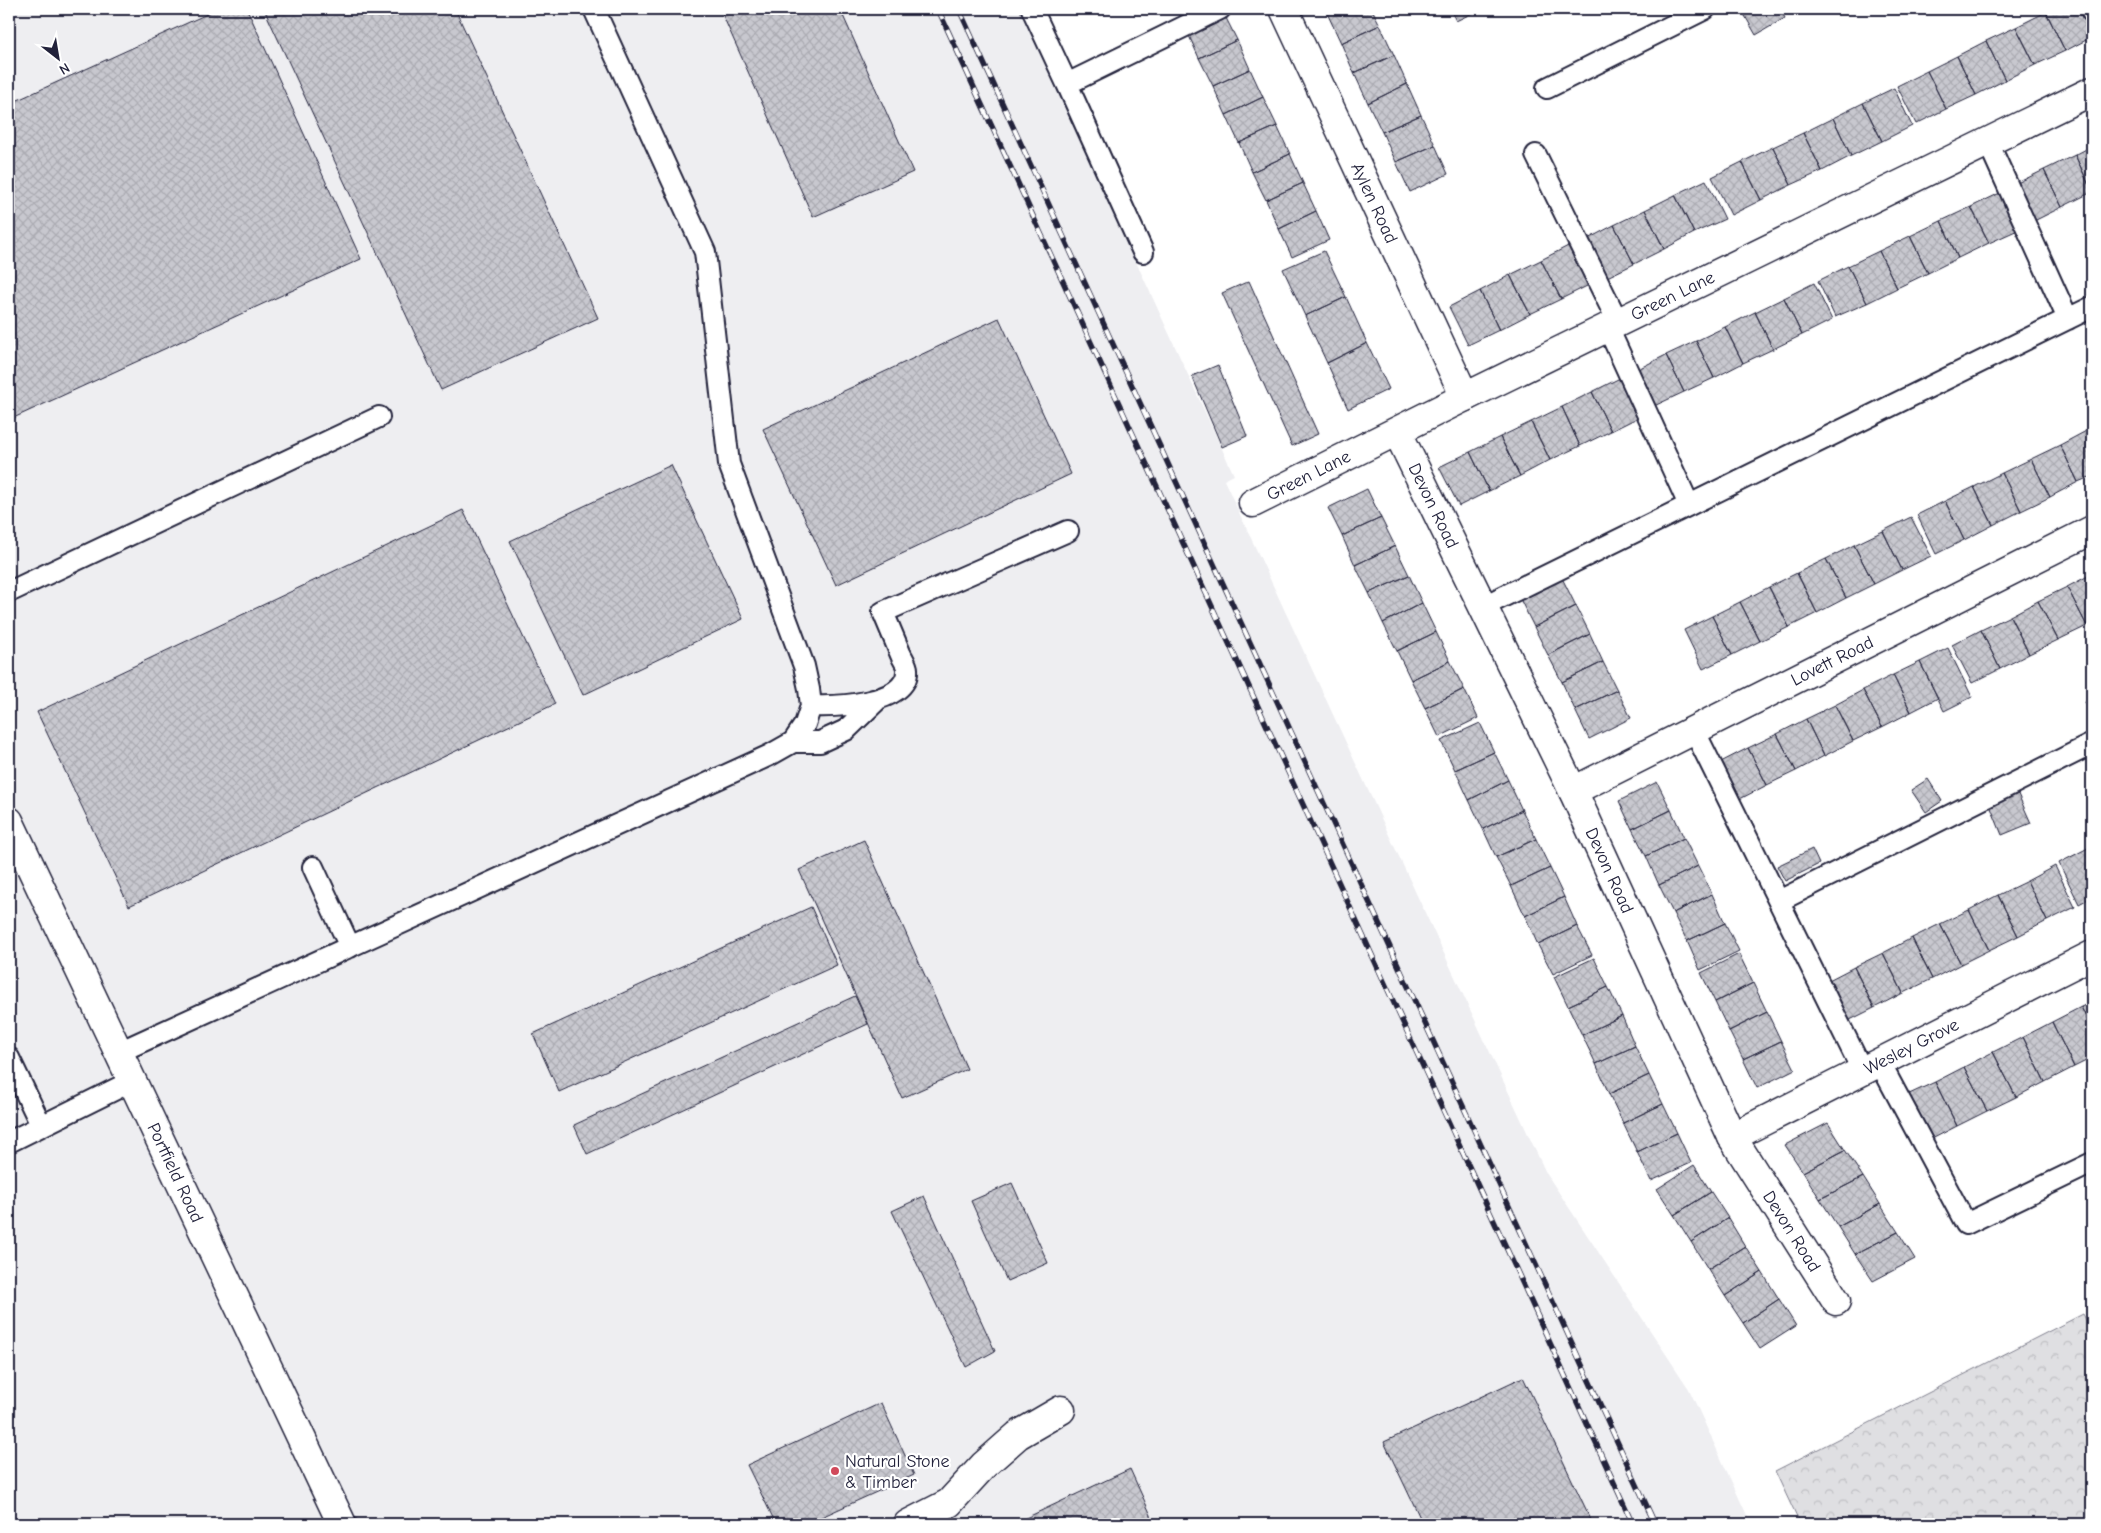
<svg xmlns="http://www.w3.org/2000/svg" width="2101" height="1533" viewBox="0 0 2101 1533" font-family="'Comic Neue',sans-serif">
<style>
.built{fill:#eeeef1}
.park{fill:url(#park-crowns);stroke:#80808e}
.building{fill:url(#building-cross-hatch);stroke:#22223b}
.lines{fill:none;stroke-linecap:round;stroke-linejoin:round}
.service-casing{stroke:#22223b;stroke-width:24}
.minor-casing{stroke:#22223b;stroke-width:31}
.service{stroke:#fff;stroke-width:20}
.minor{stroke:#fff;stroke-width:28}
.rail-casing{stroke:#22223b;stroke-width:5.5}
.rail{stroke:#fff;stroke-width:4;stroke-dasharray:11;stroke-linecap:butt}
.poi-dot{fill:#d1495b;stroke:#fff;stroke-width:2}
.labels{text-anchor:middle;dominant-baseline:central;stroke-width:4.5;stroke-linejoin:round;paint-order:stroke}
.street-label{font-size:18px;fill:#22223b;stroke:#fff}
.poi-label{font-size:18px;fill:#22223b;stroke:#fff;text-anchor:start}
</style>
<defs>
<pattern id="park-crowns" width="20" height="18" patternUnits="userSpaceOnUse" patternTransform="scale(1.25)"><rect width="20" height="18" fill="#dfdfe2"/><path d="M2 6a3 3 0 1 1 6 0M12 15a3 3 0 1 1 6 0" fill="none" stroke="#bfbfc3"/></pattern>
<pattern id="building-cross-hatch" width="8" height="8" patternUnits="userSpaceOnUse" patternTransform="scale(1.25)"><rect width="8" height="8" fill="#c8c8cf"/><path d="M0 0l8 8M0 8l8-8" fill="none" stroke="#acacb3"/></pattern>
</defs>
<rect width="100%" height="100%" fill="#fff"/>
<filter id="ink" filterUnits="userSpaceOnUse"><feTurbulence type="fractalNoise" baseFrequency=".02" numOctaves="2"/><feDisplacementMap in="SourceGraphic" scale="10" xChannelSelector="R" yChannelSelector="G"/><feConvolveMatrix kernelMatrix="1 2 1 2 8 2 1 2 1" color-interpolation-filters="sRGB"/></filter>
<g filter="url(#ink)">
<path class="built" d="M 9,9 L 1020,9 L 1234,475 L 1224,480 L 1546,1173 L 1689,1389 L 1751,1524 L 9,1524 Z"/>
<path class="park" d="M 2083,1314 L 2092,1331 L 2092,1524 L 1800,1524 L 1775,1471 Z"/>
<path class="building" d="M 218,9 L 247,9 L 361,259 L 9,420 L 9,104 Z
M 264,9 L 455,9 L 598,318 L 441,390 Z
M 720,9 L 840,9 L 913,172 L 813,217 Z
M 1177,9 L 1204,9 L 1182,20 Z
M 1337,9 L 1372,9 L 1380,25 L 1341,43 L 1327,13 Z
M 1450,9 L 1481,9 L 1456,21 Z
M 1741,9 L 1780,9 L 1785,18 L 1756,35 Z
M 2053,9 L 2081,9 L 2092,32 L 2092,37 L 2065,51 L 2046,12 Z
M 1223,12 L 1237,40 L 1199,58 L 1186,29 Z
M 2046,12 L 2065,51 L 2035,65 L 2016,27 Z
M 1380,25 L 1394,55 L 1354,73 L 1341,43 Z
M 2016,27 L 2035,65 L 2005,80 L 1986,41 Z
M 1237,40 L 1250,69 L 1213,86 L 1199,58 Z
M 1986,41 L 2005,80 L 1976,95 L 1957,56 Z
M 1394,55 L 1407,84 L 1368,103 L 1354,73 Z
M 1957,56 L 1976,95 L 1946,109 L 1927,71 Z
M 1250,69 L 1263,97 L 1226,115 L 1213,86 Z
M 1927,71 L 1946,109 L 1916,124 L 1897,86 Z
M 1407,84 L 1421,115 L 1382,132 L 1368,103 Z
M 1894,88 L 1912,126 L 1882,141 L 1863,103 Z
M 1263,97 L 1277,126 L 1239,143 L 1226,115 Z
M 1863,103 L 1882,141 L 1851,156 L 1833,118 Z
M 1421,115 L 1435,145 L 1396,162 L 1382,132 Z
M 1833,118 L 1851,156 L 1822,171 L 1803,133 Z
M 1277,126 L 1290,154 L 1252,172 L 1239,143 Z
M 1803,133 L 1822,171 L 1791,185 L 1773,147 Z
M 1435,145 L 1448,174 L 1410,192 L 1396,162 Z
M 2092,146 L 2092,191 L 2075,155 Z
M 1773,147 L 1791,185 L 1761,200 L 1742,162 Z
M 1290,154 L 1303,183 L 1266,200 L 1252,172 Z
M 2075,155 L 2092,192 L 2062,207 L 2044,170 Z
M 1742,162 L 1761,200 L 1731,215 L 1712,177 Z
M 2044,170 L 2062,207 L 2032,222 L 2013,185 Z
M 1706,180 L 1725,219 L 1694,233 L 1675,195 Z
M 1303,183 L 1316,211 L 1279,229 L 1266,200 Z
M 2002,192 L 2020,229 L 1989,243 L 1971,207 Z
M 1675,195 L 1694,233 L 1664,249 L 1645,210 Z
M 1971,207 L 1989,243 L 1958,258 L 1941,221 Z
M 1645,210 L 1664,249 L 1634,264 L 1614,225 Z
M 1316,211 L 1329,240 L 1292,257 L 1279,229 Z
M 1941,221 L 1958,258 L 1928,273 L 1910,236 Z
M 1614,225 L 1634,264 L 1603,279 L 1584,241 Z
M 1910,236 L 1928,273 L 1897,288 L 1879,251 Z
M 1572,244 L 1591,284 L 1561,299 L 1541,260 Z
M 1324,251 L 1346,297 L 1305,316 L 1283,269 Z
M 1879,251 L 1897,288 L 1867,303 L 1848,266 Z
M 1541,260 L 1561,299 L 1530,314 L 1510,275 Z
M 1848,266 L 1867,303 L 1835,317 L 1818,281 Z
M 1510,275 L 1530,314 L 1499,330 L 1480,291 Z
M 1249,281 L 1318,434 L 1292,446 L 1222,293 Z
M 1814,283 L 1832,320 L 1802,335 L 1784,298 Z
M 1480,291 L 1499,330 L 1468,345 L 1449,307 Z
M 1346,297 L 1367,343 L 1327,363 L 1305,316 Z
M 1784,298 L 1802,335 L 1773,349 L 1755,312 Z
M 1755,312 L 1773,349 L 1743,363 L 1725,327 Z
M 999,318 L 1071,474 L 836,585 L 763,429 Z
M 1725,327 L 1743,363 L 1714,378 L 1696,341 Z
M 1696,341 L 1714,378 L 1684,392 L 1666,355 Z
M 1367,343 L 1389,389 L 1348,409 L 1327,363 Z
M 1666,355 L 1684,392 L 1654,406 L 1636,370 Z
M 1218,365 L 1247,436 L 1222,447 L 1192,376 Z
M 1622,377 L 1641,416 L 1611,431 L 1592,392 Z
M 1592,392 L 1611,431 L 1580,446 L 1562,407 Z
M 1562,407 L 1580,446 L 1550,460 L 1531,422 Z
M 1531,422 L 1550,460 L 1520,476 L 1500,437 Z
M 2088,430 L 2092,438 L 2092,476 L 2078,482 L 2060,445 Z
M 1500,437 L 1520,476 L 1489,491 L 1470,452 Z
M 2060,445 L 2078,482 L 2050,497 L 2031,459 Z
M 1470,452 L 1489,491 L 1459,506 L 1439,467 Z
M 2031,459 L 2050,497 L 2021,511 L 2002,473 Z
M 671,465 L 743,619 L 583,695 L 510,541 Z
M 2002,473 L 2021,511 L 1993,525 L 1974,487 Z
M 1974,487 L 1993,525 L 1964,540 L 1945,501 Z
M 1367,489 L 1381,518 L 1342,536 L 1328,508 Z
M 1945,501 L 1964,540 L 1936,554 L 1917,515 Z
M 463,510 L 555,704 L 129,906 L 37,712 Z
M 1911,517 L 1931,556 L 1902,570 L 1883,531 Z
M 1381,518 L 1395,546 L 1355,565 L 1342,536 Z
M 1883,531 L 1902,570 L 1874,584 L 1854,545 Z
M 1854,545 L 1874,584 L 1846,598 L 1826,559 Z
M 1395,546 L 1409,575 L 1369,593 L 1355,565 Z
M 1826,559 L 1846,598 L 1817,613 L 1797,573 Z
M 1797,573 L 1817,613 L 1789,627 L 1769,587 Z
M 2092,574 L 2092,623 L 2087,626 L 2067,587 Z
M 1409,575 L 1422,603 L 1383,623 L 1369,593 Z
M 1562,578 L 1576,606 L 1534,627 L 1520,599 Z
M 1769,587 L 1789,627 L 1760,641 L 1740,602 Z
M 2067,587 L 2087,626 L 2058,640 L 2038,601 Z
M 2038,601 L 2058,640 L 2029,654 L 2010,616 Z
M 1740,602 L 1760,641 L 1732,655 L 1712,616 Z
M 1422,603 L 1436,632 L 1397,651 L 1383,623 Z
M 1576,606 L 1590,634 L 1548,655 L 1534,627 Z
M 1712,616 L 1732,655 L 1703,669 L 1684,630 Z
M 2010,616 L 2029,654 L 2000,669 L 1981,630 Z
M 1981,630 L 2000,669 L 1972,683 L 1952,645 Z
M 1436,632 L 1450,661 L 1411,680 L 1397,651 Z
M 1590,634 L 1603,662 L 1562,682 L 1548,655 Z
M 1948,648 L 1972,697 L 1944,711 L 1920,662 Z
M 1450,661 L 1464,689 L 1425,708 L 1411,680 Z
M 1603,662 L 1617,690 L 1575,710 L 1562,682 Z
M 1920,662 L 1938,698 L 1911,712 L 1893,675 Z
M 1893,675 L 1911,712 L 1882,727 L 1863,690 Z
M 1464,689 L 1478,718 L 1439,737 L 1425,708 Z
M 1617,690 L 1631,718 L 1589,739 L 1575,710 Z
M 1863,690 L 1882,727 L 1853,741 L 1835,705 Z
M 2092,698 L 2092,717 L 2085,702 Z
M 1835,705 L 1853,741 L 1824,756 L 1806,719 Z
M 1806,719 L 1824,756 L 1796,771 L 1777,734 Z
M 1480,723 L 1494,752 L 1455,770 L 1441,741 Z
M 1777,734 L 1796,771 L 1767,785 L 1748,748 Z
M 1748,748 L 1767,785 L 1738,800 L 1719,763 Z
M 1494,752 L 1508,780 L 1469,800 L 1455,770 Z
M 1928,779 L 1942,801 L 1926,812 L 1911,790 Z
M 1508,780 L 1522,810 L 1483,829 L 1469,800 Z
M 1657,782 L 1671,810 L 1632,829 L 1619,801 Z
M 2017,792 L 2031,823 L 2002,835 L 1989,803 Z
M 1522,810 L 1536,839 L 1496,857 L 1483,829 Z
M 1671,810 L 1684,838 L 1646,856 L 1632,829 Z
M 1684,838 L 1698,866 L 1659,885 L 1646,856 Z
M 1536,839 L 1550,868 L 1511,886 L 1496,857 Z
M 864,840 L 967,1069 L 902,1098 L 799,870 Z
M 2092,846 L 2092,857 L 2088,848 Z
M 2088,848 L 2092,857 L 2092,897 L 2079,904 L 2059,863 Z
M 1812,849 L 1819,864 L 1785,881 L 1777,866 Z
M 1698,866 L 1712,894 L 1673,913 L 1659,885 Z
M 2055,866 L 2075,907 L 2047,921 L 2027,881 Z
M 1550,868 L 1564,897 L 1525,916 L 1511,886 Z
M 2027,881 L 2047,921 L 2018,936 L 1998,895 Z
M 1712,894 L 1725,923 L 1687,941 L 1673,913 Z
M 1998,895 L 2018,936 L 1989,950 L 1969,910 Z
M 1564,897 L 1577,926 L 1538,945 L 1525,916 Z
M 811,907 L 837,965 L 559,1092 L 533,1034 Z
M 1969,910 L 1989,950 L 1961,964 L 1940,924 Z
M 1725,923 L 1739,951 L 1700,970 L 1687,941 Z
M 1940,924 L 1961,964 L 1932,979 L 1912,938 Z
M 1577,926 L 1592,955 L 1553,974 L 1538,945 Z
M 1912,938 L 1932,979 L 1903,993 L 1883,953 Z
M 1883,953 L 1903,993 L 1874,1008 L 1854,967 Z
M 1739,954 L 1753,983 L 1715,1002 L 1701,973 Z
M 1594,958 L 1608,987 L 1568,1006 L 1554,977 Z
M 1854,967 L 1874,1008 L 1846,1022 L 1825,982 Z
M 1753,983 L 1767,1012 L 1729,1031 L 1715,1002 Z
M 1608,987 L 1622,1016 L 1582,1035 L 1568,1006 Z
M 855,996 L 868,1024 L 587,1154 L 574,1125 Z
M 2092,1002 L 2092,1029 L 2081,1007 Z
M 2081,1007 L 2092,1029 L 2092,1058 L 2074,1067 L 2052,1022 Z
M 1767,1012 L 1781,1041 L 1743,1059 L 1729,1031 Z
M 1622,1016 L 1635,1046 L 1596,1064 L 1582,1035 Z
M 2052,1022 L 2074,1067 L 2045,1082 L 2023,1037 Z
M 2023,1037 L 2045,1082 L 2016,1097 L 1993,1052 Z
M 1781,1041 L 1795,1069 L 1757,1088 L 1743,1059 Z
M 1635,1046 L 1649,1075 L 1609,1094 L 1596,1064 Z
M 1993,1052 L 2016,1097 L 1987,1111 L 1964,1067 Z
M 1964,1067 L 1987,1111 L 1957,1126 L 1935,1082 Z
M 1649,1075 L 1663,1104 L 1623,1123 L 1609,1094 Z
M 1935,1082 L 1957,1126 L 1928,1141 L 1905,1096 Z
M 1663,1104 L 1677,1133 L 1637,1152 L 1623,1123 Z
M 1828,1123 L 1845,1150 L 1803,1172 L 1785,1145 Z
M 1677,1133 L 1691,1163 L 1651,1181 L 1637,1152 Z
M 1845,1150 L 1863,1177 L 1820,1199 L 1803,1172 Z
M 1694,1165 L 1711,1192 L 1674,1215 L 1657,1189 Z
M 1863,1177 L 1880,1204 L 1838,1227 L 1820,1199 Z
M 1012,1183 L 1048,1263 L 1007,1281 L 971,1201 Z
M 1711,1192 L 1728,1218 L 1691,1242 L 1674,1215 Z
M 924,1196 L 995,1351 L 966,1367 L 892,1211 Z
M 1880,1204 L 1898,1232 L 1855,1254 L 1838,1227 Z
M 1728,1218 L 1745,1246 L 1708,1269 L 1691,1242 Z
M 1898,1232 L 1915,1259 L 1873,1281 L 1855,1254 Z
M 1745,1246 L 1762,1272 L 1725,1296 L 1708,1269 Z
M 1762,1272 L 1779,1299 L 1743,1323 L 1725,1296 Z
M 1779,1299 L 1796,1326 L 1760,1349 L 1743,1323 Z
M 1523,1377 L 1593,1524 L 1423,1524 L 1384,1442 Z
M 881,1403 L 914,1475 L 806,1524 L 776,1524 L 747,1465 Z
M 1130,1469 L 1155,1524 L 1013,1524 Z"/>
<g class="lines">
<g class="service-casing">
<path id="service" d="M 1032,9 L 1067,84
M 2091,9 L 2092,12
M 1547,88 L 1705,9
M 1988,142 L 2068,319
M 1536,155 L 1618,322
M 1143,252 L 1067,84 L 1220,9
M 1608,328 L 1689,505
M 9,592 L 379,417
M 1482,607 L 2092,307
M 811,706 C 833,707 910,705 907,669 C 907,665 903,659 901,655 C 895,641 889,626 883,612 L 1068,531
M 1694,730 L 1863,1072
M 793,742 L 820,742 L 846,730 L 876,701
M 313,867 L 350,947
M 1779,901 L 2092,744
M 119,1052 L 770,755 L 793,742 L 805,724 L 811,706 L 809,689 L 804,666 L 729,464 L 705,252 L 594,9
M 9,1058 L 41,1125
M 1880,1063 L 1966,1224 L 2092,1163
M 9,1142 L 132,1081"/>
</g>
<g class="minor-casing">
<g id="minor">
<path id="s1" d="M 1284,9 L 1465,397"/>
<path id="s2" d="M 1398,433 L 1573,791 L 1732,1137 L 1836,1301"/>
<path id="s3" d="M 1253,503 L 1465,397 L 2092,91"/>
<path id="s4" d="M 1573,791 L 2092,530"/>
<path id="s5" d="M 9,821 L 342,1524"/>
<path id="s6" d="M 1732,1137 L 2092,955"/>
<path d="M 908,1524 L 949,1503 L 984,1465 L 1018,1435 L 1061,1410"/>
</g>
</g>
<use href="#service" class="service"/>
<use href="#minor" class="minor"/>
<g class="rail-casing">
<path id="rail" d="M 938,9 L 1633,1524
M 959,9 L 1655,1524"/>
</g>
<use href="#rail" class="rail"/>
</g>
</g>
<circle class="poi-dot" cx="835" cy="1471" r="5"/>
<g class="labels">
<g class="street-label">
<text stroke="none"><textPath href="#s1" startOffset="214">Aylen Road</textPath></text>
<text stroke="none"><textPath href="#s3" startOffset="468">Green Lane</textPath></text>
<text stroke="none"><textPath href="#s3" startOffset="62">Green Lane</textPath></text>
<text stroke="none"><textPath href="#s2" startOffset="81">Devon Road</textPath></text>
<text stroke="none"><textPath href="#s4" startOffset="290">Lovett Road</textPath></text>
<text stroke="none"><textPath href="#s2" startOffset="486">Devon Road</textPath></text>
<text stroke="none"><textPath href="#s6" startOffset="201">Wesley Grove</textPath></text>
<text stroke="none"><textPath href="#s5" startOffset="389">Portfield Road</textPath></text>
<text stroke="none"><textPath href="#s2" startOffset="891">Devon Road</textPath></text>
</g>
<g class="poi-label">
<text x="845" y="1461">Natural Stone<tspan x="845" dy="21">&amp; Timber</tspan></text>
</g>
</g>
<rect width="2101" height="1533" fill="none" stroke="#fff" stroke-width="30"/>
<rect x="15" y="15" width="2071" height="1503" fill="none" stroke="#22223b" stroke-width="2" filter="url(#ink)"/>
<g transform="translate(58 58) rotate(149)" stroke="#ffffff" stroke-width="4" paint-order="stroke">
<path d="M0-4L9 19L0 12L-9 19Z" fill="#22223b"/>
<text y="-8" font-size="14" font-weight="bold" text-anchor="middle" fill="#22223b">N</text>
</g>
</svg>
